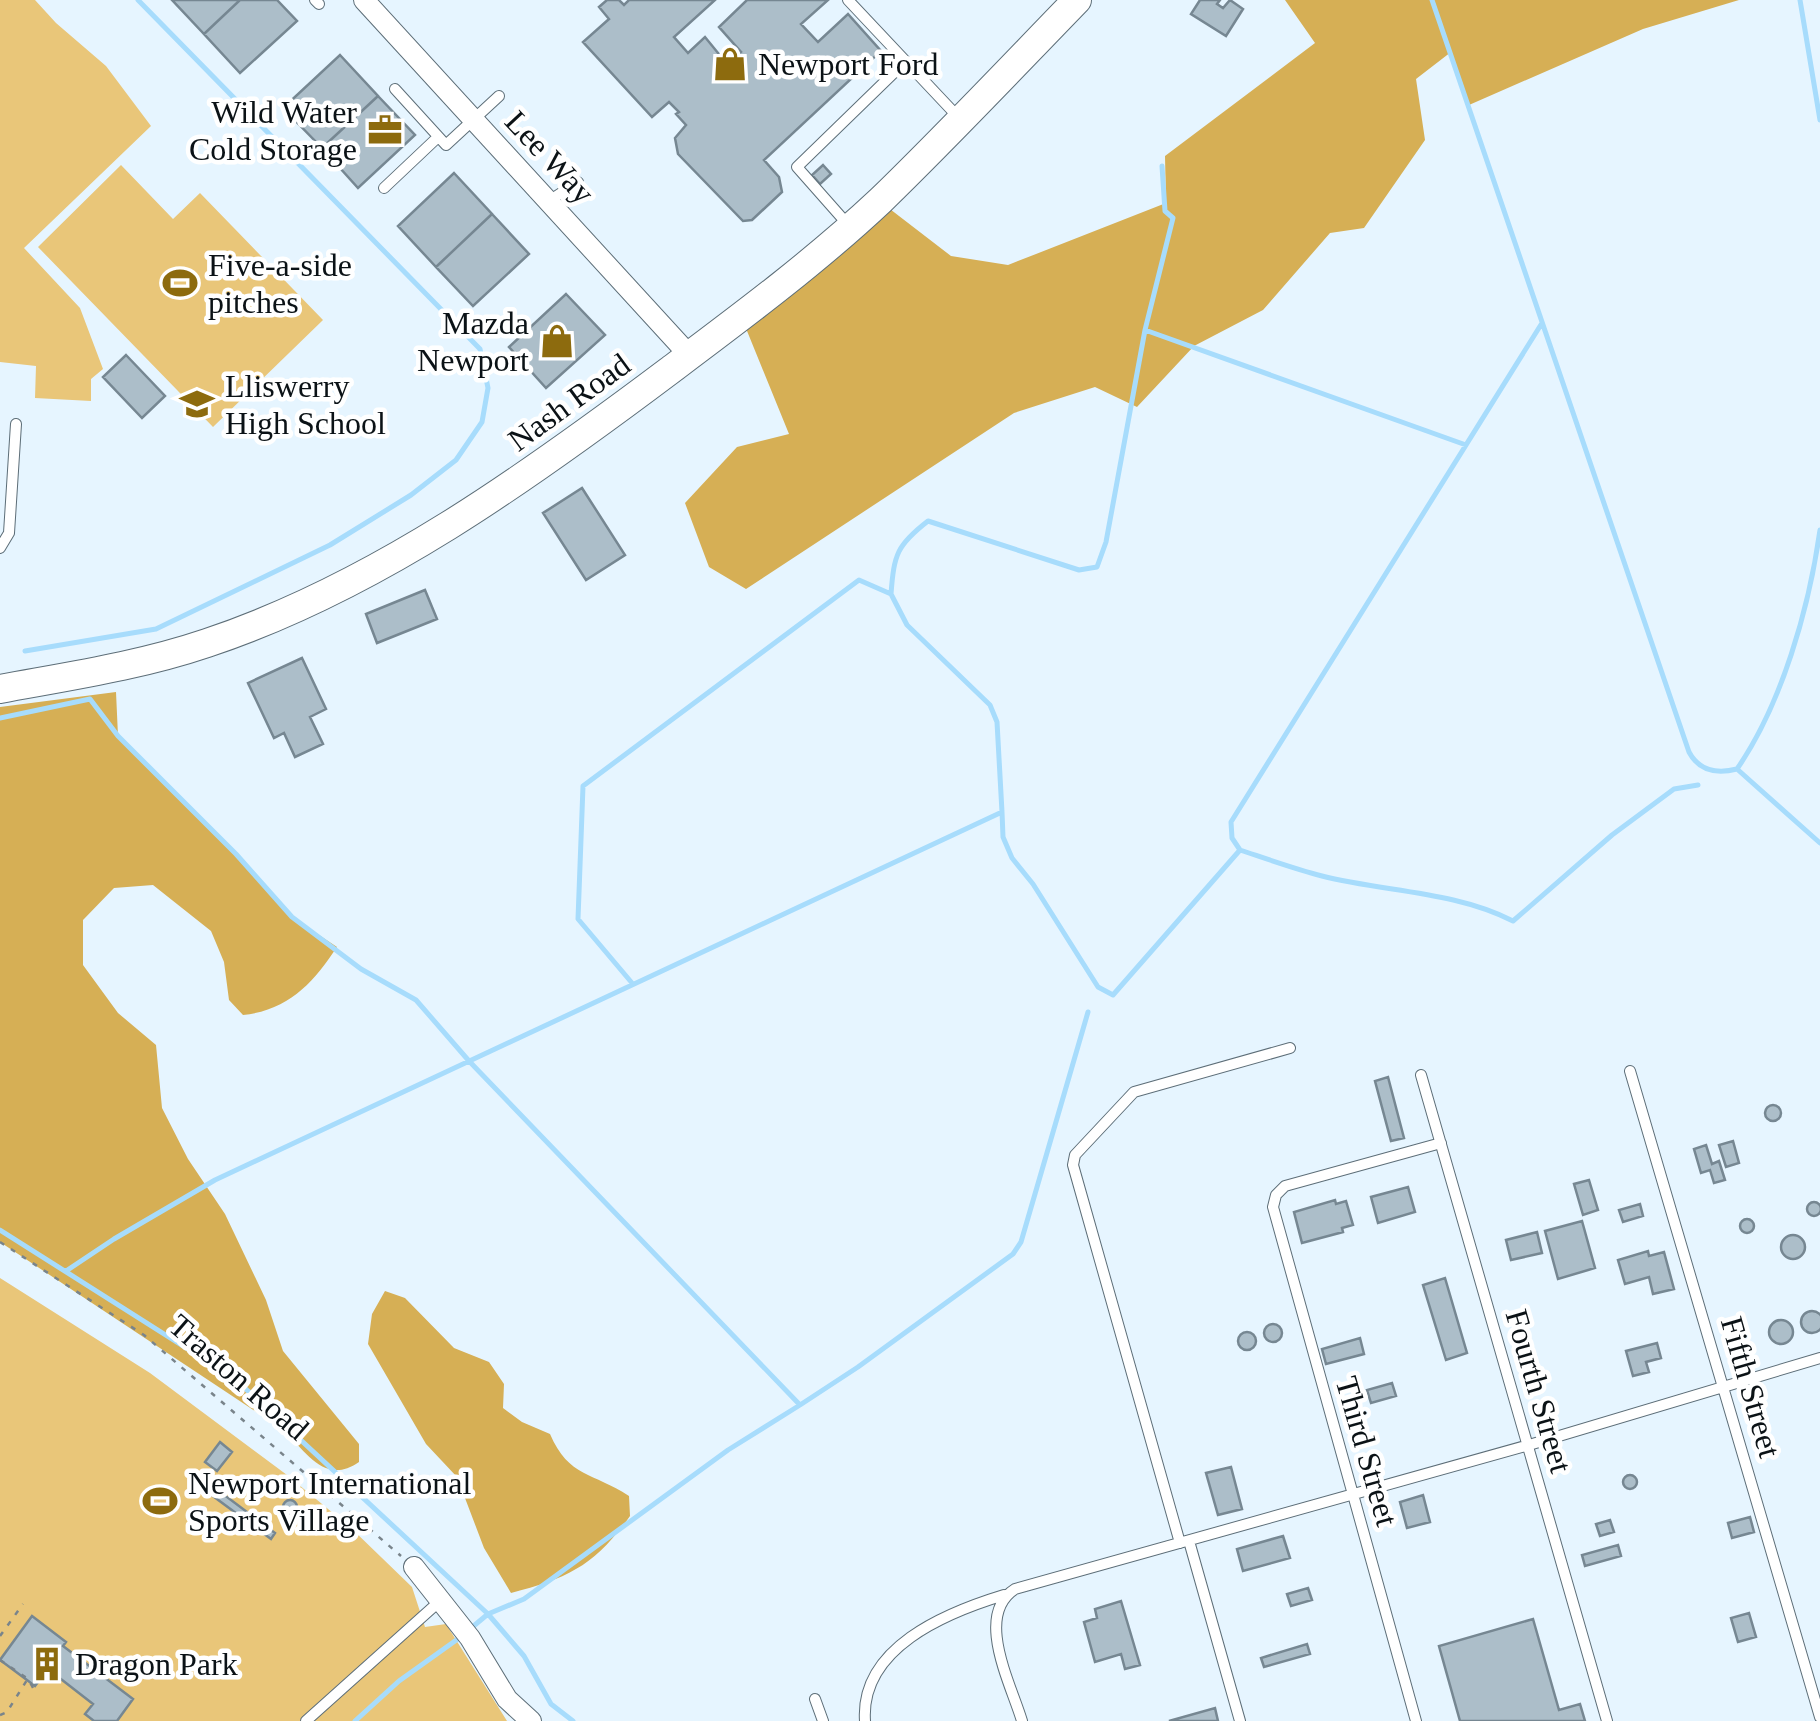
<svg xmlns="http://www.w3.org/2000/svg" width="1820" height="1721" viewBox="0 0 1820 1721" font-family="Georgia,serif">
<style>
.green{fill:#e9c679}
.forest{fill:#d6af55}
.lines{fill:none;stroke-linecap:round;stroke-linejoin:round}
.stream{stroke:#a7dcfc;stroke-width:5}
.building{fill:#acbec9;stroke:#768792;stroke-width:2.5}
.lane-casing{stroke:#5d6e78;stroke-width:12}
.street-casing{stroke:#5d6e78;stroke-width:22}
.secondary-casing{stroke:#5d6e78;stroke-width:30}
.path{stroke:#79848b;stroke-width:2.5;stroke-dasharray:5 8;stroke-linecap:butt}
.lane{stroke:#fff;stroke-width:10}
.street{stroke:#fff;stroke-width:20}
.secondary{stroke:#fff;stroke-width:28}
.labels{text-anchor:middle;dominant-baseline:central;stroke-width:9;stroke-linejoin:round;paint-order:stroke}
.poi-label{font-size:32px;fill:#0b1216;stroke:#fff;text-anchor:start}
.street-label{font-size:32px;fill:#0b1216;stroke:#fff}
</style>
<rect width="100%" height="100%" fill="#e6f5ff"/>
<path class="green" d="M 0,0 L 35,0 L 56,23 L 106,66 L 151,126 L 24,248 L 80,308 L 103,369 L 91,379 L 91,401 L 35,398 L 36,366 L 0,362 Z
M 121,165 L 173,219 L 200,193 L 323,320 L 213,427 L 38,247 Z
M 0,1278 L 150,1373 L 287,1475 L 351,1528 L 412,1587 L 425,1627 L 446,1624 L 507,1721 L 0,1721 Z"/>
<path class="forest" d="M 1285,0 L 1739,0 L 1643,29 L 1469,105 L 1451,52 L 1416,79 L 1425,140 L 1364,228 L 1330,233 L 1263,310 L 1194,346 L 1137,407 L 1095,387 L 1014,413 L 746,589 L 709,567 L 685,503 L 737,447 L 789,434 L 745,326 L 886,206 L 951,256 L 1008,265 L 1166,203 L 1165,156 L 1315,43 Z
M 116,692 L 118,736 L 236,854 L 292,917 L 337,947 C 313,983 289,1010 243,1015 L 229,1000 L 224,962 L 211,931 L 153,885 L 114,888 L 83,920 L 83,965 L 118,1013 L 156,1045 L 162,1108 L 188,1159 L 225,1214 L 266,1300 L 283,1351 L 359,1444 L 359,1462 C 326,1485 307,1454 285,1431 L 0,1242 L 0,707 Z
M 385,1291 L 405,1298 L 454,1348 L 489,1362 L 504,1384 L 503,1408 L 522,1422 L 550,1434 C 569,1478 593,1472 629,1496 L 630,1516 C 595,1565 569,1578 511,1593 L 484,1548 L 457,1477 L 426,1444 L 368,1344 L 372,1314 Z"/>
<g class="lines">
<path class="stream" d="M 1432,0 L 1689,752 C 1699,771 1717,774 1737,769 C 1782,704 1809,608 1820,530
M 1800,0 L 1820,120
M 1145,330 L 1466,445
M 891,594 C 894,554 897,545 928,521 L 1079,570 L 1097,567 L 1106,542 L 1145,330 L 1173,218 L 1165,211 L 1162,166
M 25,651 L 156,629 L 330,545 L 411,495 L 456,460 L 482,422 L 488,388 L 480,349 L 138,0
M 0,718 L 90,699 L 118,736 L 236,854 L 292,917 L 361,969 L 416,1000 L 469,1061 L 800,1405 L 858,1367 L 1013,1254 L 1021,1242 L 1088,1012
M 1737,769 L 1820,843
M 1240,850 C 1267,859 1295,869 1322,876 C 1385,892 1454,891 1513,921 L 1612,835 L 1674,789 L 1698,785
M 632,983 L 578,919 L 583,786 L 859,580 L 891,594 L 907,625 L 990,705 L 997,722 L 1002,812
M 0,1230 L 235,1379 L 488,1614 L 524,1599 L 728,1450 L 800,1405
M 66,1271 L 114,1239 L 215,1180 L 1002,812 L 1003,837 L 1012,858 L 1033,884 L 1098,987 L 1113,995 L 1240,850 L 1232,838 L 1231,822 L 1542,323
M 470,1629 L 488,1614 L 524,1656 L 551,1704 L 573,1721
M 355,1721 L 399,1681 L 462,1636"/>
</g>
<path class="building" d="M 172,0 L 240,0 L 204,34 Z
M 240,0 L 277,0 L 297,21 L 240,73 L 204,34 Z
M 607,0 L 619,0 L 624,5 L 629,0 L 715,0 L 674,37 L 688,53 L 705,37 L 727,64 L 741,52 L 719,27 L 747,0 L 828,0 L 801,24 L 818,42 L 848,14 L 881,51 L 764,160 L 779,177 L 782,192 L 752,220 L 743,221 L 678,154 L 675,138 L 686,125 L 676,114 L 679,112 L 669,102 L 652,117 L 583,42 L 609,19 L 599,7 Z
M 1200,0 L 1220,0 L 1217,4 L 1223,8 L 1230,0 L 1243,9 L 1226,36 L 1191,14 Z
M 340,55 L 378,96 L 322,148 L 283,108 Z
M 378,96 L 415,135 L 358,188 L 322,148 Z
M 823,165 L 831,174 L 820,184 L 812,175 Z
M 454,173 L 492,214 L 436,267 L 398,226 Z
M 492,214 L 529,254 L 473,306 L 436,267 Z
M 566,294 L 605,335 L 546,388 L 509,347 Z
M 126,355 L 165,396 L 142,418 L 103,377 Z
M 582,488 L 625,555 L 586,580 L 543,513 Z
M 425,590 L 437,619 L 377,643 L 366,614 Z
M 302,658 L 326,709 L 310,717 L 323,744 L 295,757 L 284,733 L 274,738 L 248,683 Z
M 1388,1077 L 1404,1138 L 1391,1141 L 1375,1081 Z
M1765 1113a8 8 0 1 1 16 0a8 8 0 1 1-16 0Z
M 1733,1141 L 1739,1163 L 1726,1167 L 1719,1145 Z
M 1706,1145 L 1712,1164 L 1719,1161 L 1725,1180 L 1714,1183 L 1710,1170 L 1701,1173 L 1694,1149 Z
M 1589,1180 L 1598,1210 L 1583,1215 L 1574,1184 Z
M 1408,1187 L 1415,1212 L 1378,1223 L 1371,1197 Z
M 1335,1200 L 1336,1204 L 1346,1201 L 1353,1225 L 1342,1228 L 1343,1232 L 1302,1243 L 1294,1212 Z
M1807 1209a7 7 0 1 1 14 0a7 7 0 1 1-14 0Z
M 1640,1204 L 1643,1216 L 1623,1222 L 1619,1210 Z
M1740 1226a7 7 0 1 1 14 0a7 7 0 1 1-14 0Z
M 1582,1221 L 1595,1268 L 1558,1279 L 1545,1231 Z
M 1537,1232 L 1542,1253 L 1511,1260 L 1506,1240 Z
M1781 1247a12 12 0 1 1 24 0a12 12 0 1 1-24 0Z
M 1648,1251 L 1649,1256 L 1664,1252 L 1674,1289 L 1653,1294 L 1649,1277 L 1625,1284 L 1618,1260 Z
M 1445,1278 L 1467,1353 L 1446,1360 L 1423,1285 Z
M1801 1322a11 11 0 1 1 22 0a11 11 0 1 1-22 0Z
M1769 1332a12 12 0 1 1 24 0a12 12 0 1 1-24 0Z
M1264 1333a9 9 0 1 1 18 0a9 9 0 1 1-18 0Z
M1238 1341a9 9 0 1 1 18 0a9 9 0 1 1-18 0Z
M 1360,1338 L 1364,1354 L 1326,1364 L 1322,1349 Z
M 1657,1343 L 1661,1358 L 1646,1362 L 1649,1372 L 1633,1376 L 1626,1351 Z
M 1392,1383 L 1396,1396 L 1371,1403 L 1367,1390 Z
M 220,1442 L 232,1452 L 217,1471 L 205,1462 Z
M 1231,1467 L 1242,1509 L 1218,1515 L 1206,1473 Z
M1623 1482a7 7 0 1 1 14 0a7 7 0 1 1-14 0Z
M 207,1482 L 275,1533 L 271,1539 L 202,1488 Z
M 1423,1495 L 1430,1522 L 1407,1528 L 1400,1502 Z
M283 1507a7 7 0 1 1 14 0a7 7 0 1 1-14 0Z
M 1750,1517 L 1754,1532 L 1732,1538 L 1728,1523 Z
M 1610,1520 L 1614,1532 L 1600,1536 L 1596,1524 Z
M 1283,1536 L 1290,1558 L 1243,1571 L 1237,1549 Z
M 1618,1545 L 1621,1556 L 1585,1566 L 1582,1555 Z
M 1308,1588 L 1312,1600 L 1291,1606 L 1287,1594 Z
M 1121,1601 L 1140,1665 L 1125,1669 L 1121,1654 L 1095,1662 L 1084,1622 L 1097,1618 L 1095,1609 Z
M 1749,1613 L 1756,1637 L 1738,1642 L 1731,1618 Z
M 32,1616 L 66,1642 L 63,1646 L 133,1699 L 117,1721 L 94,1721 L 85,1714 L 93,1704 L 48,1669 L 35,1686 L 0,1660 Z
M 1533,1619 L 1559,1710 L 1580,1704 L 1585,1721 L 1460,1721 L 1439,1646 Z
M 1307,1644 L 1310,1654 L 1264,1667 L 1261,1658 Z
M 1215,1708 L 1218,1721 L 1169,1721 Z"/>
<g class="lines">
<g class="lane-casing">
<path id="lane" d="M 315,0 L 319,4
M 848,0 L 960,119
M 395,89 L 446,145 L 499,96
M 384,188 L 438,137
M 549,201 L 578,182
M 850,227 L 797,167 L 904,63
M 0,548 L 9,533 L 16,424
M 1630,1071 L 1820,1717
M 1421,1075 L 1607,1721
M 1189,1541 L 1240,1721
M 1180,1543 L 1073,1165 L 1075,1155 L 1134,1092 L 1290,1048
M 815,1699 L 823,1721
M 306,1721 L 441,1600
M 865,1721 C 860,1648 945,1613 1004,1595
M 1022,1721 C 1011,1684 974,1615 1015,1589 L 1529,1445 L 1820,1358
M 1416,1721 L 1273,1207 L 1276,1195 L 1285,1186 L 1441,1143"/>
</g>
<g class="street-casing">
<path id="street" d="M 364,0 L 690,356
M 414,1567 L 470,1638 L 507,1699 L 531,1721"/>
</g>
<g class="secondary-casing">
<path id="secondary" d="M 0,689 C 70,676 139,666 207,643 C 375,587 528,477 669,371 C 741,317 815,262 881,200 C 948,135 1012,67 1077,0"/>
</g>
<path class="path" d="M 0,1242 L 144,1335 L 401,1556
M 0,1636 L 23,1604
M 0,1660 L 28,1679 L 36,1693
M 0,1715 L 7,1712 L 27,1680"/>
<use href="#lane" class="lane"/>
<use href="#street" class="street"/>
<use href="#secondary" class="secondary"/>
</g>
<defs>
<g id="shop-bare" transform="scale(2.7)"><path d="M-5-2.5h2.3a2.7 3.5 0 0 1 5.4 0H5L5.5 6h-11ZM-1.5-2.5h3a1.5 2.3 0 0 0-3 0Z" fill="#8d6b0e" stroke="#fff" stroke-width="2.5" paint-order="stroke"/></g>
<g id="office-bare" transform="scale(2.7)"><path d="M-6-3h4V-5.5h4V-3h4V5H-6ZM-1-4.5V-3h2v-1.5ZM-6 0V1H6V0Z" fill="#8d6b0e" stroke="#fff" stroke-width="2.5" paint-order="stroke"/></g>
<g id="stadium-bare" transform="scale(2.7)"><path d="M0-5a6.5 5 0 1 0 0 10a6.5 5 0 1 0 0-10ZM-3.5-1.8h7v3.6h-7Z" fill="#8d6b0e" stroke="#fff" stroke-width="2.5" paint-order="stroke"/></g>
<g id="school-bare" transform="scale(2.7)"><path d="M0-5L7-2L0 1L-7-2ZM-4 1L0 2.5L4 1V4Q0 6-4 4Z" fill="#8d6b0e" stroke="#fff" stroke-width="2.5" paint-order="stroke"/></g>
<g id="building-bare" transform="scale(2.7)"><path d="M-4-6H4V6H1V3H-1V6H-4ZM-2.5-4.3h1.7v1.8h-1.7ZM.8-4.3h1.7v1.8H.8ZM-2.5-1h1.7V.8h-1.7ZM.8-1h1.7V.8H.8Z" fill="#8d6b0e" stroke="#fff" stroke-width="2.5" paint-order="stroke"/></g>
</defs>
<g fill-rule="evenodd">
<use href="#shop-bare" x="730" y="64"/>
<use href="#office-bare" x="385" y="130"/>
<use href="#stadium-bare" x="180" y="283"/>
<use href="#shop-bare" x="557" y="341"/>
<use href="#school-bare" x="197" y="404"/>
<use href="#stadium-bare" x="160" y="1501"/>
<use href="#building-bare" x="47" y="1664"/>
</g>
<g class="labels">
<g class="poi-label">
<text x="758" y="64">Newport Ford</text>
<text x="357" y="112" text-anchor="end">Wild Water<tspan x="357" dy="37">Cold Storage</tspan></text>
<text x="208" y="265">Five-a-side<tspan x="208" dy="37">pitches</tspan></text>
<text x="529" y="323" text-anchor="end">Mazda<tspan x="529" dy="37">Newport</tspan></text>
<text x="225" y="386">Lliswerry<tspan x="225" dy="37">High School</tspan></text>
<text x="188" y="1483">Newport International<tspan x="188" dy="37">Sports Village</tspan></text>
<text x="75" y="1664">Dragon Park</text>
</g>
<g class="street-label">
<text transform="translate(550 157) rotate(47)">Lee Way</text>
<text transform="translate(569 402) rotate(-36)">Nash Road</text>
<text transform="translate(239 1377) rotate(41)">Traston Road</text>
<text transform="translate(1751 1387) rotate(74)">Fifth Street</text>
<text transform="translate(1539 1391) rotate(74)">Fourth Street</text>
<text transform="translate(1367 1451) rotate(74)">Third Street</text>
</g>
</g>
</svg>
